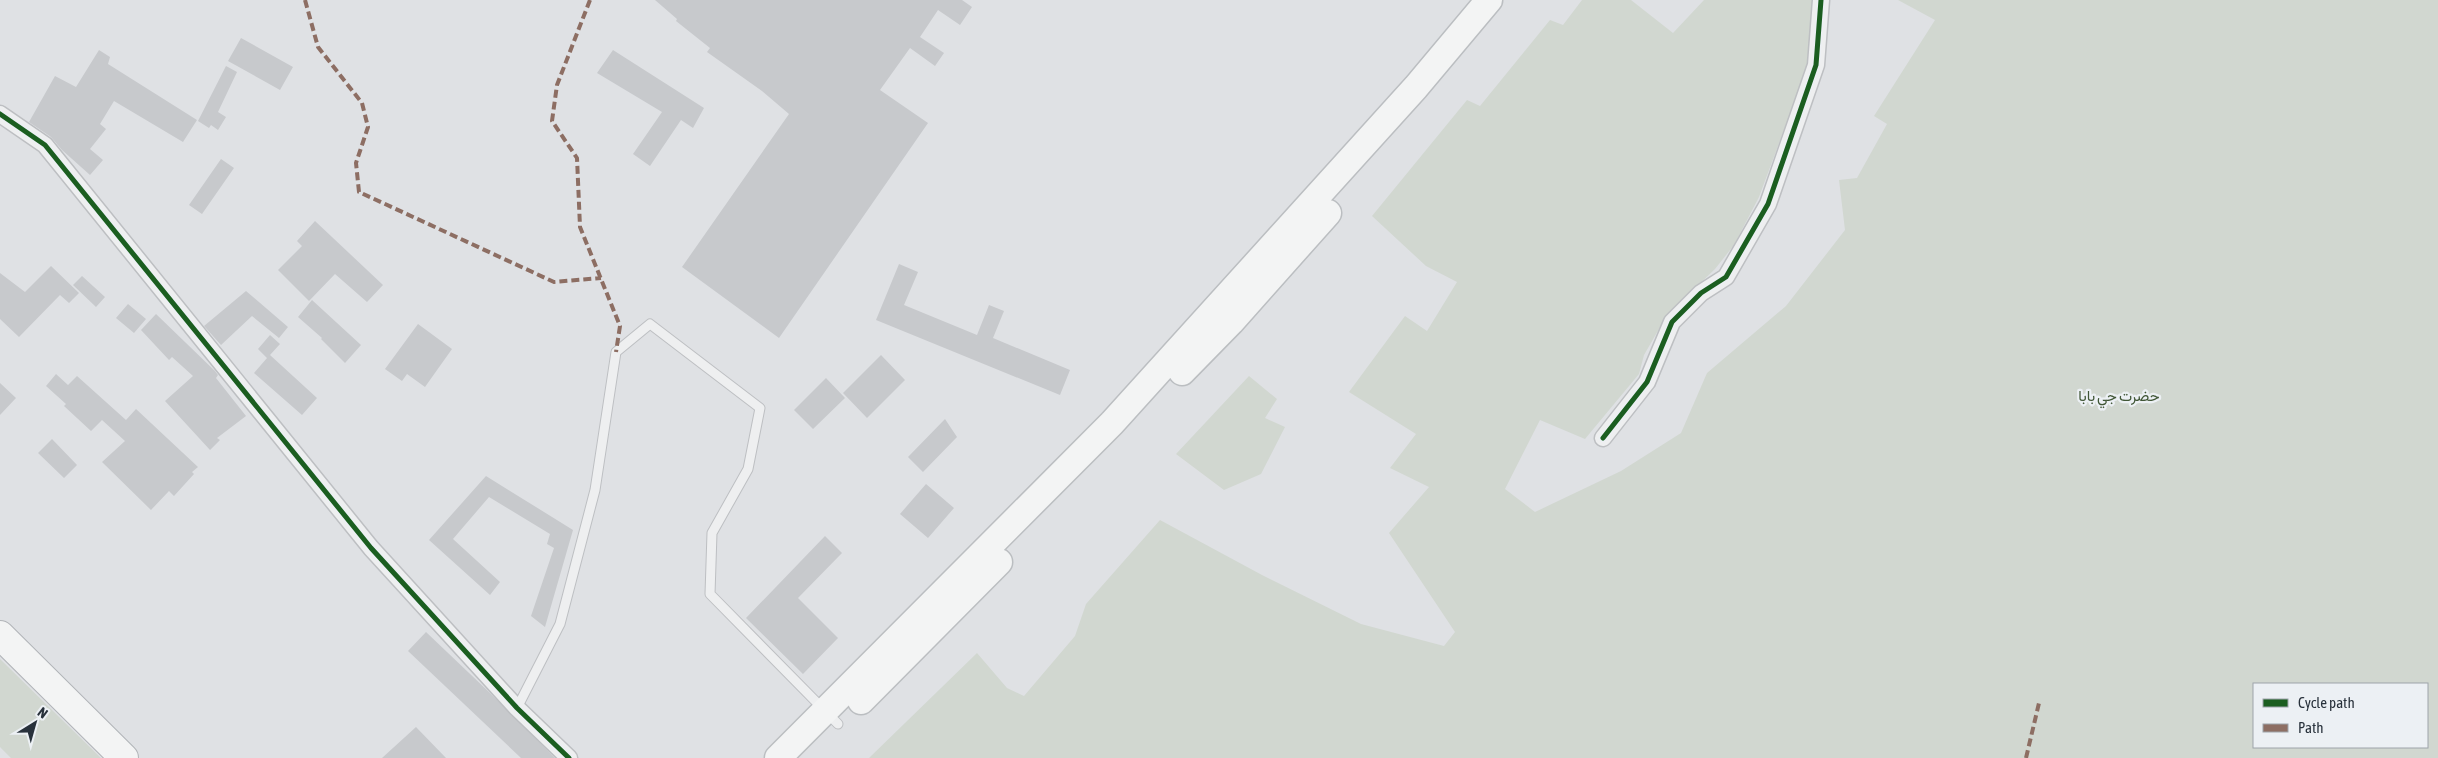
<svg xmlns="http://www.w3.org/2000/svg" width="2438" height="758" viewBox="0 0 2438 758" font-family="'Asap Condensed',Vazirmatn,sans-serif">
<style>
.green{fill:#d1d7d0;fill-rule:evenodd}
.building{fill:#c7c9cc}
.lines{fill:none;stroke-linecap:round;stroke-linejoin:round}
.lane-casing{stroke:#bdbfc2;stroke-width:11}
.street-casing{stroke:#bdbfc2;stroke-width:19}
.primary-casing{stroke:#bbbec1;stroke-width:29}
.highway-casing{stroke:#b1b4b8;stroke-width:30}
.lane{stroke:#eeeff0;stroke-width:9}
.street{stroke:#eeeff0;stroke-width:16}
.primary{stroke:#f3f4f4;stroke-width:26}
.highway{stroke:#f3f4f4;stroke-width:28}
.quiet{stroke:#8d6e63;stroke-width:4;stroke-dasharray:8 4;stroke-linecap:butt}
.cycleway-casing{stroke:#ecf0f4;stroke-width:8}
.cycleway{stroke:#1b5e20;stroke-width:5}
.labels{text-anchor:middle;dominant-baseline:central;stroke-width:4.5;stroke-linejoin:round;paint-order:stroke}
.park-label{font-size:15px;fill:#405636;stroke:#ecf0f4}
</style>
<rect width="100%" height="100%" fill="#dfe1e4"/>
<path class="green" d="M 1582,0 L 1631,0 L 1673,33 L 1704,0 L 1813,0 L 1808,65 L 1759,197 L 1734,245 L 1715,269 L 1667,315 L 1644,355 L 1639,374 L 1585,439 L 1540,420 L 1505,489 L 1535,512 L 1621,471 L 1681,433 L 1707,373 L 1786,306 L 1845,230 L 1839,180 L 1857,178 L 1887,124 L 1874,116 L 1935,20 L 1898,0 L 2438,0 L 2438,758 L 869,758 L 977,653 L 1007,688 L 1024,696 L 1075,636 L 1086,604 L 1160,520 L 1262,575 L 1361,624 L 1444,646 L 1455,632 L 1389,533 L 1429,487 L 1390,468 L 1416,434 L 1349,392 L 1405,316 L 1427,331 L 1457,282 L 1426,266 L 1372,216 L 1467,100 L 1480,106 L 1550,20 L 1563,25 ZM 2254,684 L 2427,684 L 2427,747 L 2254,747 Z
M 1249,376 L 1277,399 L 1265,418 L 1285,427 L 1261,474 L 1224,490 L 1176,454 Z
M 0,659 L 101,758 L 11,758 L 0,747 Z"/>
<path class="building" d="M 655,0 L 962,0 L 972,7 L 960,25 L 938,10 L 920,37 L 944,53 L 935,66 L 910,48 L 880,90 L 928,123 L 779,338 L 682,267 L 789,114 L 762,91 L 707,52 L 710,48 L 676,21 L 677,19 Z
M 241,38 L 293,67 L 280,90 L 228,61 Z
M 99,50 L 110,57 L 108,64 L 197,120 L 183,142 L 114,101 L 100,124 L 106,129 L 90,149 L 103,160 L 90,175 L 62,150 L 51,137 L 29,122 L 55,76 L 76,87 Z
M 613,50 L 704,108 L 693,128 L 681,120 L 650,166 L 633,154 L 662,112 L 597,73 Z
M 226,66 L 237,72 L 218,112 L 226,117 L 218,130 L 211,125 L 209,128 L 198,121 Z
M 221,159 L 234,168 L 202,214 L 189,205 Z
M 315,221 L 383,285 L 367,302 L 335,274 L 309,301 L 278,270 L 302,246 L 297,241 Z
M 899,264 L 918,272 L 904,305 L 977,335 L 989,305 L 1004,311 L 993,338 L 1070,370 L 1060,395 L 876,320 Z
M 51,266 L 79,293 L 69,303 L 60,295 L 19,337 L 0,319 L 0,273 L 25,292 Z
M 82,276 L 105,297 L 96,307 L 73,285 Z
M 246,291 L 288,327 L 279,338 L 252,316 L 221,345 L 204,326 Z
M 312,300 L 361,345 L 345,363 L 321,339 L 322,338 L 298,317 Z
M 128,304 L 146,319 L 134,333 L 116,318 Z
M 156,314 L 215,371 L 218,375 L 216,378 L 246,416 L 217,438 L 220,440 L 210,450 L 165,401 L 193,376 L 172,357 L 169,360 L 141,330 Z
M 418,324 L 452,349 L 425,387 L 407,374 L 402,381 L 385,369 Z
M 270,335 L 280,344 L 270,355 L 317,398 L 302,415 L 254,373 L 267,358 L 258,349 Z
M 881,355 L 905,380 L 867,418 L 843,393 Z
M 56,374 L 68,385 L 77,376 L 126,420 L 136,409 L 198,467 L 192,472 L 194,474 L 174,496 L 169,491 L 151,510 L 102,462 L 125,441 L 102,420 L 91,431 L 64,406 L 66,404 L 46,386 Z
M 826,378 L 845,398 L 813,429 L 794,410 Z
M 0,383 L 16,398 L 0,415 Z
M 945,419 L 957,437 L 923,472 L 908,457 Z
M 52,439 L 77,465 L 64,478 L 38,453 Z
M 486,476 L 573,530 L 545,627 L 531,616 L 554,548 L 547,544 L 550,534 L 489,497 L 453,539 L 500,582 L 490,595 L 429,540 Z
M 926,484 L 954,508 L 928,538 L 900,514 Z
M 825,536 L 842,553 L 798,598 L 838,638 L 803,674 L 746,618 Z
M 426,632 L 489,692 L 555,758 L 521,758 L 408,651 Z
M 416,727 L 446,758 L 382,758 Z"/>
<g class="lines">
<g class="lane-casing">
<path id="lane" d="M 517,708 L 560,624 L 595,490 L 616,352 L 650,324 L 760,408 L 748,469 L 712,533 L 710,594 L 838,724"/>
</g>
<g class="street-casing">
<path id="street" d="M 0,114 L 45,145 L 371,548 L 517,708 L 569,758
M 1603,438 L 1647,382 L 1672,322 L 1701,293 L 1726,277 L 1768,204 L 1816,65 L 1821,0"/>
</g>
<g class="primary-casing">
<path id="primary" d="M 1182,372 L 1231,322 L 1328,213
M 861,701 L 999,562
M 778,758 L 1112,423 L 1416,87 L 1489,0"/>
</g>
<g class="highway-casing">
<path id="highway" d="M 0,635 L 124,758"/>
</g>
<use href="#lane" class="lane"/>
<use href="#street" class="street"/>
<use href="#primary" class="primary"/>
<use href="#highway" class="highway"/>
<path class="quiet" d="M 305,0 L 318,47 L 362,103 L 368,127 L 356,163 L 359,192 L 554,282 L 601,278
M 590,0 L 557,85 L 552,121 L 577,158 L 580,227 L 620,326 L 616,352
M 2026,758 L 2039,703"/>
<g class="cycleway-casing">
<path id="cycleway" d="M 0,114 L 45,145 L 371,548 L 517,708 L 569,758
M 1603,438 L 1647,382 L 1672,322 L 1701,293 L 1726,277 L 1768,204 L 1816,65 L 1821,0"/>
</g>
<use href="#cycleway" class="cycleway"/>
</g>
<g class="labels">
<g class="park-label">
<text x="2119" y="395">حضرت جي بابا</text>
</g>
</g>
<rect x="2253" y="683" width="175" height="65" fill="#ecf0f4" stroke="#9ea4aa"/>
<rect x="2263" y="699" width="25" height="8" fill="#1b5e20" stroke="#9ea4aa"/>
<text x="2298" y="708" font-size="15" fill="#28313b">Cycle path</text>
<rect x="2263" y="724" width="25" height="8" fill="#8d6e63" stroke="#9ea4aa"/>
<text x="2298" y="733" font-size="15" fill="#28313b">Path</text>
<g transform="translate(35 723) rotate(37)" stroke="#ecf0f4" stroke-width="4" paint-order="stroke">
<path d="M0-4L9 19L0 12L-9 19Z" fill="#28313b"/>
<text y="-8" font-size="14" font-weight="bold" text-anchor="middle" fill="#28313b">N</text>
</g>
</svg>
